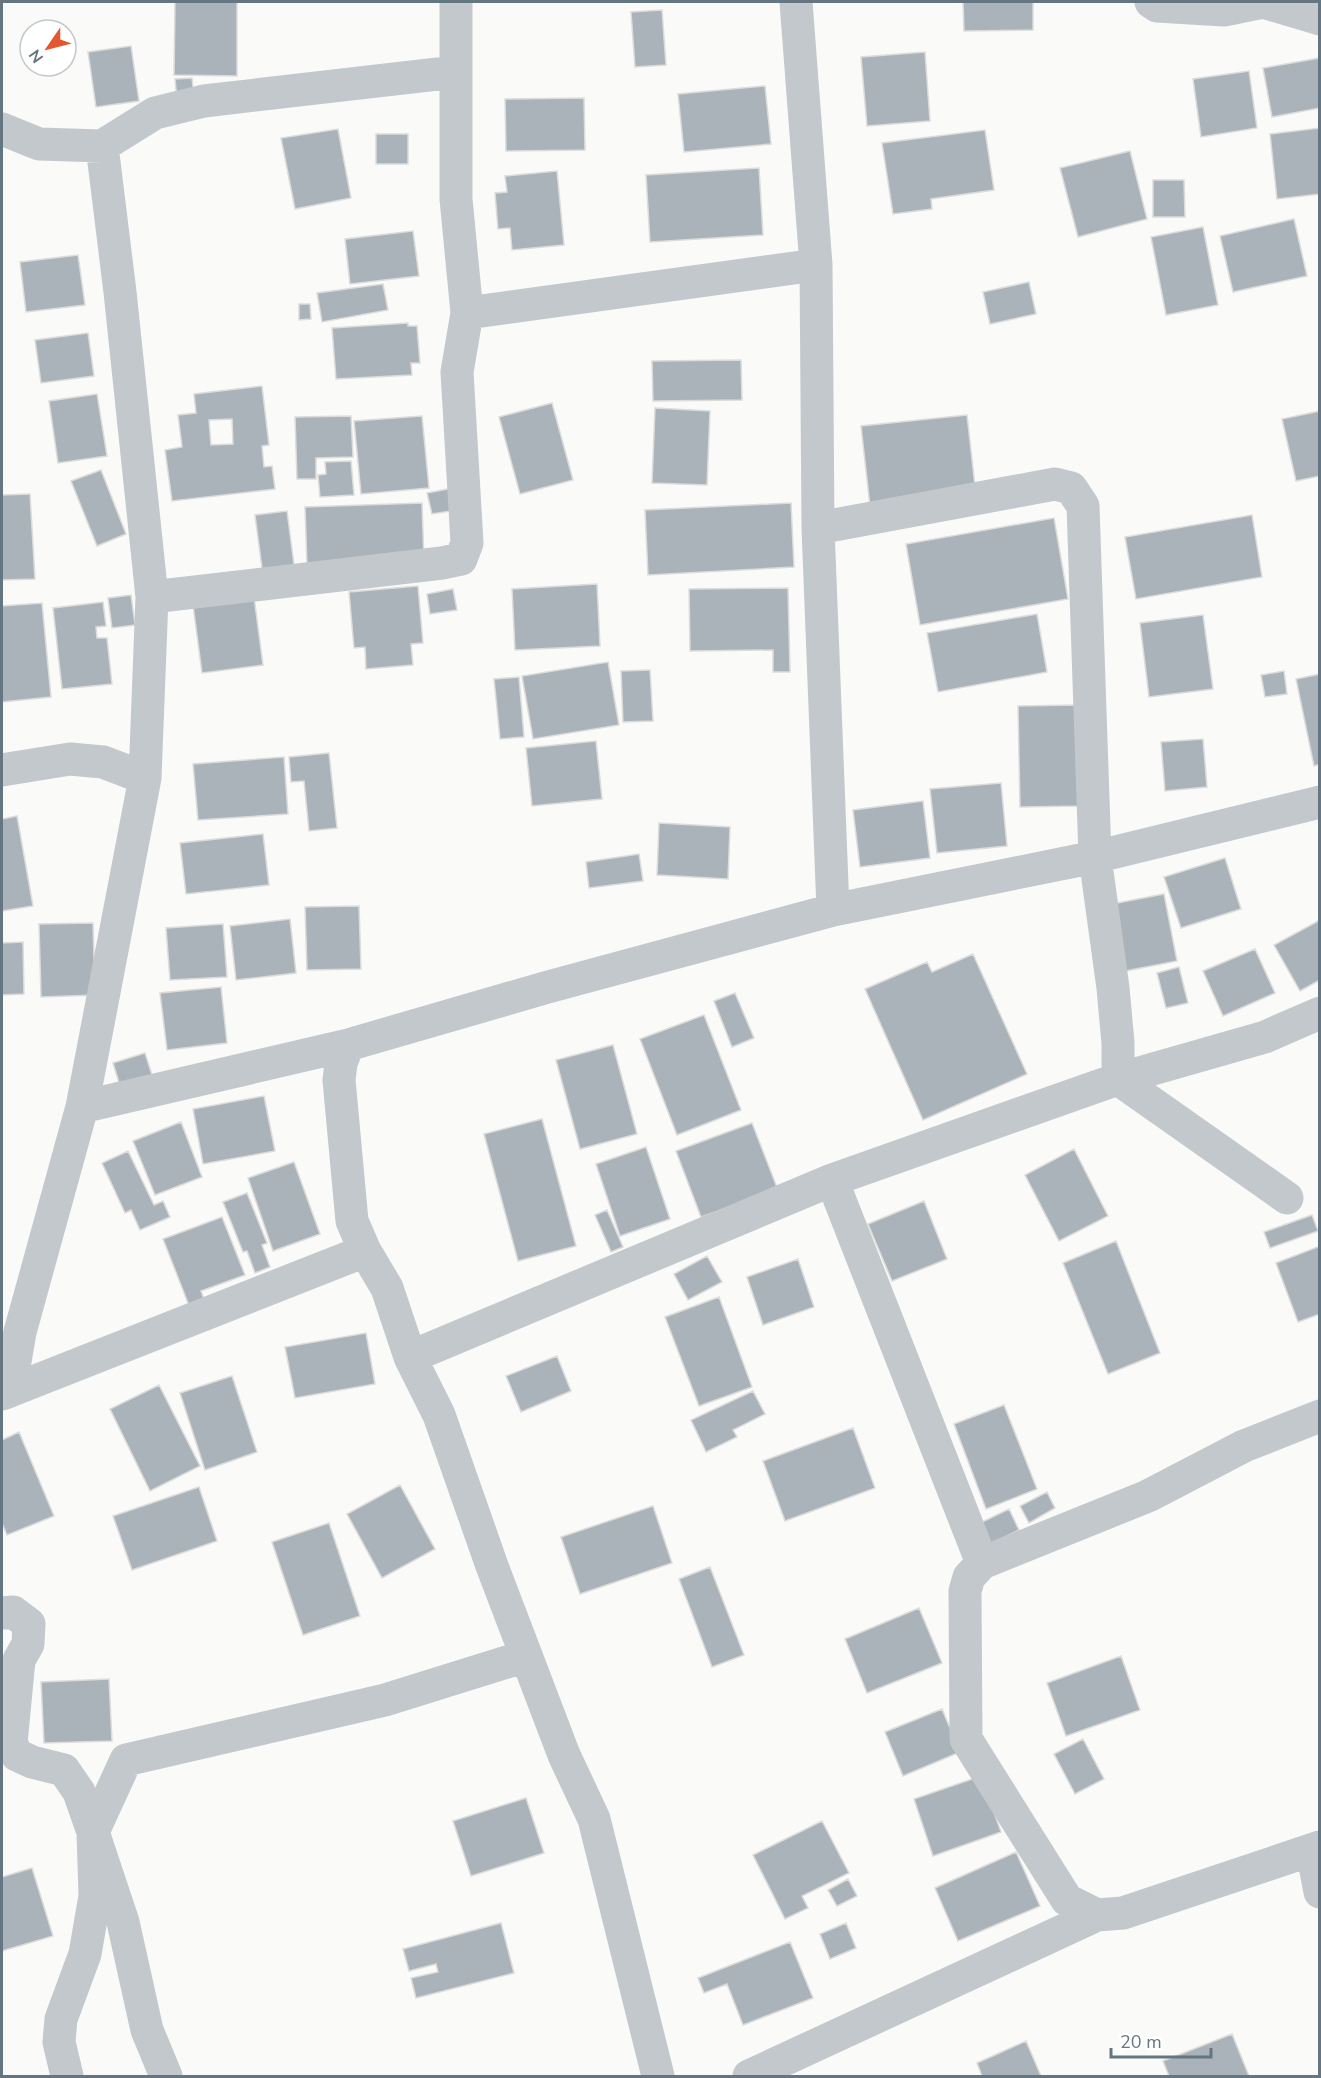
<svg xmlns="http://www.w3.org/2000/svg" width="1321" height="2078" viewBox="0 0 1321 2078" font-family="'Nunito Sans',sans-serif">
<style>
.building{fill:#aab3b9;stroke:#dcdcda;stroke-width:1.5;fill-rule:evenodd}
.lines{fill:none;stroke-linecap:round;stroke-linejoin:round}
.minor{stroke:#c3c8cc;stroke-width:33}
</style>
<rect width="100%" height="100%" fill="#fafaf8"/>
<path class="building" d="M 175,2 L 237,2 L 237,76 L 174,75 Z
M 963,2 L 1033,2 L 1033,30 L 964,31 Z
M 662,10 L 666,65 L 635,67 L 631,12 Z
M 131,46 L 139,101 L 96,107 L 88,52 Z
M 925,52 L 930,121 L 867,126 L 861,57 Z
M 1320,58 L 1320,108 L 1272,117 L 1263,68 Z
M 1249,71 L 1257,128 L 1201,137 L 1193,79 Z
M 192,78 L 194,98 L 177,100 L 175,79 Z
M 765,86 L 771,144 L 684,152 L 678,94 Z
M 584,98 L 585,150 L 506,151 L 505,99 Z
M 1320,128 L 1320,194 L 1277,199 L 1270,134 Z
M 338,129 L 351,198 L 295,209 L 281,138 Z
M 985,130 L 994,190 L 931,199 L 932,209 L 893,214 L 882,143 Z
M 376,134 L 408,134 L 408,164 L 376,164 Z
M 1130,151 L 1147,219 L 1078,237 L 1060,168 Z
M 759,168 L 763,235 L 650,242 L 646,175 Z
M 557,171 L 564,245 L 512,250 L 510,228 L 498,229 L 495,193 L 507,192 L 505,176 Z
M 1153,180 L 1184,180 L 1185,217 L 1153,217 Z
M 1294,219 L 1307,276 L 1233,292 L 1220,236 Z
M 1203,227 L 1218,305 L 1166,315 L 1151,237 Z
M 413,231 L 419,276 L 350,284 L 345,239 Z
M 78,255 L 85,305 L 26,312 L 20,262 Z
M 1029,282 L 1036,314 L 990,324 L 983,292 Z
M 383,284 L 388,310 L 322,322 L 317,293 Z
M 299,304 L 310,304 L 311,319 L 299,320 Z
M 408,323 L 408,326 L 417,326 L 420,363 L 411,363 L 412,375 L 336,379 L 332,328 Z
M 88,333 L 94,376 L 41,383 L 35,340 Z
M 741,360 L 742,400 L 653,401 L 652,361 Z
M 262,386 L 269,445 L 262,446 L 264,467 L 272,466 L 275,489 L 172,501 L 165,450 L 182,447 L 178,415 L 196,413 L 194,394 ZM 232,419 L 233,444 L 211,445 L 209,420 Z
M 97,394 L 107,456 L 58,463 L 49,401 Z
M 552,403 L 573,480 L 520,494 L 499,417 Z
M 655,408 L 710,411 L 707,485 L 652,483 Z
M 1320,411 L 1320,476 L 1296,481 L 1282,419 Z
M 967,415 L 976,495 L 870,506 L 861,426 Z
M 351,416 L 353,457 L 316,458 L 316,479 L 297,479 L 295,417 Z
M 422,416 L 429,488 L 361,494 L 354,421 Z
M 351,461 L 354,495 L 320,497 L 318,475 L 326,474 L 325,462 Z
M 101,470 L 126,534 L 97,546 L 71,481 Z
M 453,488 L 457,510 L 432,514 L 427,493 Z
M 30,494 L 35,579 L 2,580 L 2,495 Z
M 422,503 L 424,561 L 307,565 L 305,507 Z
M 791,503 L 794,567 L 648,575 L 645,510 Z
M 287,511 L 296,580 L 264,583 L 255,515 Z
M 1252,515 L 1262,577 L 1136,599 L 1125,537 Z
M 1054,518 L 1068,599 L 920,625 L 906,544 Z
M 597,584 L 600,646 L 515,650 L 512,589 Z
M 418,586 L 423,643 L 411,644 L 413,665 L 366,669 L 365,647 L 354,648 L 349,592 Z
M 788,588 L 790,672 L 773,672 L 773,650 L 690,651 L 689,589 Z
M 453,589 L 457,610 L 430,614 L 427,594 Z
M 131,595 L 135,625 L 112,628 L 108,598 Z
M 254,597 L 263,665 L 202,673 L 193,605 Z
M 103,602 L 106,626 L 96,627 L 97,638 L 107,638 L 112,684 L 62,689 L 53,608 Z
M 42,603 L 51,697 L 2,702 L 2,606 Z
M 1037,614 L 1047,672 L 938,692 L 927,633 Z
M 1203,615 L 1213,689 L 1149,697 L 1140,623 Z
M 608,662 L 619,725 L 533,739 L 522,676 Z
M 650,670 L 653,721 L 623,722 L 621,671 Z
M 1284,671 L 1287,694 L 1265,697 L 1261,675 Z
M 1320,674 L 1320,764 L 1314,766 L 1296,679 Z
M 519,677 L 524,737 L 500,739 L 494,679 Z
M 1076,705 L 1078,806 L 1020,807 L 1018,706 Z
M 1203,739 L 1207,787 L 1165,791 L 1161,742 Z
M 596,741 L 602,799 L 532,806 L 526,748 Z
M 329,753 L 337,828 L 309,831 L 304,781 L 291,782 L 289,757 Z
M 284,757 L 288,814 L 198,820 L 193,764 Z
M 1001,783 L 1007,846 L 937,853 L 930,789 Z
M 923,801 L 930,858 L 860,867 L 853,810 Z
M 17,816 L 33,906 L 2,911 L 2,819 Z
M 659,823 L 730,827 L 728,879 L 657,875 Z
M 263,834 L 269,885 L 186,894 L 180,843 Z
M 639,854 L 643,881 L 589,888 L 586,862 Z
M 1225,858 L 1241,909 L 1181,928 L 1164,877 Z
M 1164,894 L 1177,961 L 1120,972 L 1107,905 Z
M 359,906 L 361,969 L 307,970 L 305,907 Z
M 290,919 L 296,973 L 236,980 L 230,926 Z
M 1320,920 L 1320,980 L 1300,991 L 1274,945 Z
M 93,923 L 95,995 L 41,997 L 39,924 Z
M 223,924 L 227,977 L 170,980 L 166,928 Z
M 23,942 L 24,994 L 2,995 L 2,943 Z
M 1255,949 L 1275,993 L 1223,1016 L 1203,971 Z
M 973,954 L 1027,1074 L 923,1120 L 865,989 L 927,962 L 932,972 Z
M 1179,967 L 1188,1003 L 1166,1008 L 1157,973 Z
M 221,987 L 227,1043 L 167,1050 L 160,993 Z
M 735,993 L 754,1038 L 732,1047 L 714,1001 Z
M 704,1015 L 741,1110 L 677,1135 L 640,1039 Z
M 613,1045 L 637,1134 L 580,1149 L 556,1060 Z
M 145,1053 L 152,1075 L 120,1086 L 113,1063 Z
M 264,1096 L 275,1151 L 203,1164 L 193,1109 Z
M 542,1119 L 576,1246 L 518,1261 L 484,1134 Z
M 181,1122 L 202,1177 L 155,1195 L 133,1141 Z
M 752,1123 L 778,1190 L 701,1217 L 676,1151 Z
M 646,1147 L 670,1219 L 620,1236 L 596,1164 Z
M 1074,1149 L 1108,1216 L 1059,1241 L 1025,1175 Z
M 128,1151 L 154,1205 L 163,1201 L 170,1217 L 140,1230 L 131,1210 L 125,1213 L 102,1163 Z
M 294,1162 L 320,1234 L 273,1251 L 248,1178 Z
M 247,1193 L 267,1243 L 262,1245 L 270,1267 L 255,1273 L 247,1251 L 243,1252 L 223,1202 Z
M 924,1201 L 947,1259 L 892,1281 L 868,1224 Z
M 607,1210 L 623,1247 L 611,1252 L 595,1215 Z
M 1312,1215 L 1318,1231 L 1270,1248 L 1264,1232 Z
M 222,1217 L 245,1275 L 201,1291 L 205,1302 L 190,1308 L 163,1239 Z
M 1116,1241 L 1160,1353 L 1108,1374 L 1063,1263 Z
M 1320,1246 L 1320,1314 L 1298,1322 L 1276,1263 Z
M 707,1256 L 722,1282 L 688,1300 L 674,1274 Z
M 798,1259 L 814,1307 L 763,1325 L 747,1277 Z
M 719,1297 L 752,1387 L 699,1406 L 665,1317 Z
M 366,1333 L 375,1384 L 295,1398 L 285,1347 Z
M 557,1356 L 571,1391 L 521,1412 L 506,1376 Z
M 232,1376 L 257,1452 L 205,1470 L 180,1393 Z
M 159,1385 L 200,1466 L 150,1491 L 110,1409 Z
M 753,1391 L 765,1414 L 733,1430 L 737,1437 L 706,1452 L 691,1420 Z
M 1004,1405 L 1037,1489 L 986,1509 L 954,1424 Z
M 853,1428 L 875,1488 L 785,1521 L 763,1461 Z
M 19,1432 L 54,1516 L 7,1535 L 2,1523 L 2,1440 Z
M 400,1485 L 435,1549 L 382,1578 L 347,1514 Z
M 199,1487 L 217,1541 L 132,1570 L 113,1516 Z
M 1047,1492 L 1055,1508 L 1029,1523 L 1020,1506 Z
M 653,1506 L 672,1563 L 580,1594 L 561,1537 Z
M 1009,1509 L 1019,1530 L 990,1544 L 980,1523 Z
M 329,1523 L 360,1616 L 303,1635 L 272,1542 Z
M 710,1567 L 744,1655 L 712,1667 L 679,1579 Z
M 919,1608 L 942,1663 L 867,1693 L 845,1639 Z
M 1121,1656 L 1140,1710 L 1066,1736 L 1047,1683 Z
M 109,1679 L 112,1741 L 44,1743 L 41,1682 Z
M 942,1709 L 960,1752 L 903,1776 L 885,1732 Z
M 1083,1739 L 1104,1779 L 1075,1794 L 1054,1754 Z
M 981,1776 L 1001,1832 L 933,1856 L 914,1799 Z
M 526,1798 L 544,1853 L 471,1876 L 453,1821 Z
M 822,1821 L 849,1873 L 802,1896 L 808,1908 L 785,1919 L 753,1855 Z
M 1016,1852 L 1040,1906 L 958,1941 L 935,1888 Z
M 32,1868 L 53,1936 L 2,1951 L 2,1877 Z
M 848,1879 L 857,1896 L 837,1906 L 828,1890 Z
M 501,1923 L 514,1973 L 416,1998 L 411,1978 L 438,1972 L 436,1964 L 409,1971 L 403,1949 Z
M 846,1923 L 856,1948 L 830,1959 L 820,1934 Z
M 790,1942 L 813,1998 L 743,2025 L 727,1984 L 704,1993 L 698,1978 Z
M 1232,2034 L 1249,2076 L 1169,2076 L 1163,2061 Z
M 1026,2041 L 1041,2076 L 982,2076 L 977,2063 Z"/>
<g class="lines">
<path class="minor" d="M 796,2 L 816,265 L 818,528 L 833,910
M 1151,2 L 1157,6 L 1224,10 L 1263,2 L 1320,19
M 2,129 L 39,144 L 102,146 L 155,113 L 204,101 L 455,72
M 467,313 L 816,265
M 818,528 L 1055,484 L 1071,488 L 1083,506 L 1095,857 L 1113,988 L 1118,1043 L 1118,1079 L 1265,1037 L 1320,1013
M 152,597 L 442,563 L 461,559 L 467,543 L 457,372 L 467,313 L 456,199 L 456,2
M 2,770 L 70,759 L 103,762 L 145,778
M 348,1045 L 341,1063 L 339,1080 L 352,1221 L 365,1251 L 387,1288 L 410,1357 L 439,1415 L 492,1566 L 564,1755 L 594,1819 L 658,2076
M 82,1107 L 348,1045 L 548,987 L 833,910 L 1095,857 L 1320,802
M 832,1180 L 982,1563
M 410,1357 L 832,1180 L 1118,1079 L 1287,1198
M 10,1391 L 365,1251
M 2,1394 L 10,1391 L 20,1332 L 82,1107 L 145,778 L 152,597 L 120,292 L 102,146
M 2,1613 L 13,1612 L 29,1624 L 28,1644 L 19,1660 L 11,1743 L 17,1755 L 32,1762 L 64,1770 L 79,1792 L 93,1832 L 95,1896 L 85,1954 L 61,2019 L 59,2042 L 67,2076
M 1312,1850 L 1320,1892
M 1097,1915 L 1067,1900 L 966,1739 L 965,1591 L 969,1577 L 982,1563 L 1148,1496 L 1244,1446 L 1320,1416
M 166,2076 L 147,2030 L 123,1922 L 93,1832 L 126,1760 L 385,1700 L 526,1656
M 749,2076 L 1097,1915 L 1123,1913 L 1320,1847"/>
</g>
<rect width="1321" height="2078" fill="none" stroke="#657683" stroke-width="6"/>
<g transform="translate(48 48) rotate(235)"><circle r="28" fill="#ffffff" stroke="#c1c8cd" stroke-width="1.5"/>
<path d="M0-4.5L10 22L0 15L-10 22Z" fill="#e4572e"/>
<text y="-9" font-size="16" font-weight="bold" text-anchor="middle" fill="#657683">N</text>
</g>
<path d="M1111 2048v9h100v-9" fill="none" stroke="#657683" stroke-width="3"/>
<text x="1120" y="2048" font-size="18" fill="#657683" stroke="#ffffff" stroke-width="4.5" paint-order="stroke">20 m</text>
</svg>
